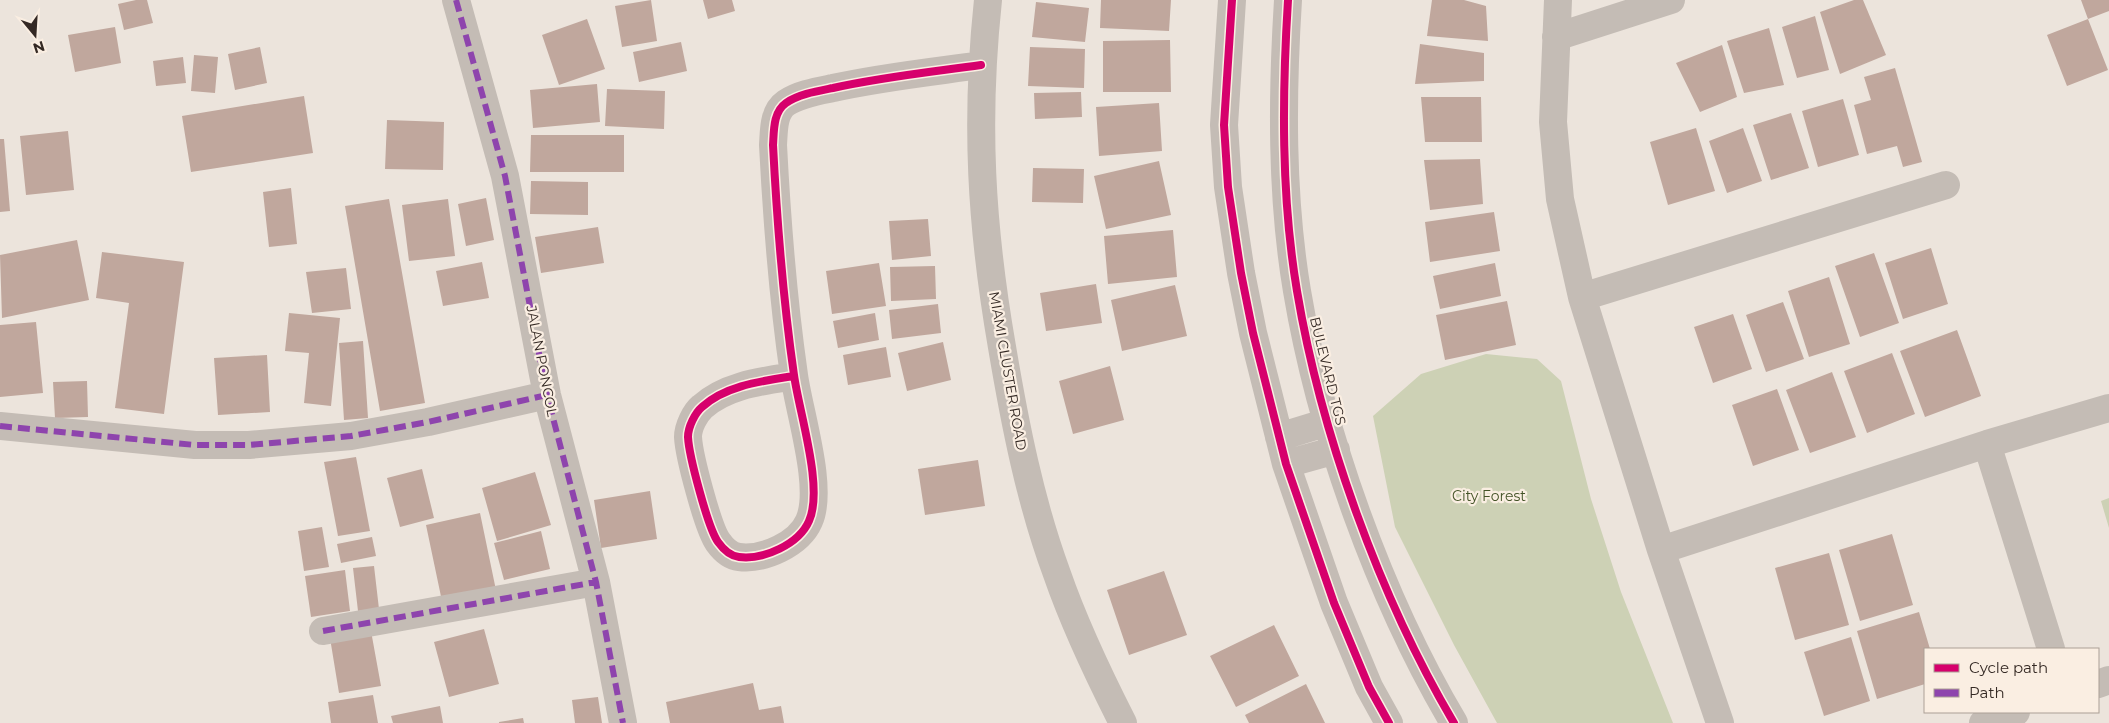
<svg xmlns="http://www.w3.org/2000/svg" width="2109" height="723" viewBox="0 0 2109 723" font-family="Montserrat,sans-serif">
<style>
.green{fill:#cdd1b5}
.building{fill:#c0a79d}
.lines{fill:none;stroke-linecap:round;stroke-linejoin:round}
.minor{stroke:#c4bcb5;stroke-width:28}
.quiet{stroke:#8e44ad;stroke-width:6;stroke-dasharray:12 6;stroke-linecap:butt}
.cycleway-casing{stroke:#faeee2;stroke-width:11}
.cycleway{stroke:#d6006c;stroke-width:8}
.labels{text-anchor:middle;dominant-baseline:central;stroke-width:4.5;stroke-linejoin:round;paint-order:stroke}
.street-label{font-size:14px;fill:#342924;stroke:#faeee2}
.park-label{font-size:14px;fill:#445327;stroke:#faeee2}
</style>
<rect width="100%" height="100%" fill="#ece4dc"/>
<path class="green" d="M 1486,354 L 1537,359 L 1561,381 L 1591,499 L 1621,592 L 1673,723 L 1497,723 L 1454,645 L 1395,527 L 1373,416 L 1421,374 Z
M 2109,498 L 2109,528 L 2101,501 Z"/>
<path class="building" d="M 136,0 L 147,0 L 153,23 L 124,30 L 118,4 Z
M 651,0 L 657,41 L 622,47 L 615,6 Z
M 703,0 L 732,0 L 735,11 L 708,19 Z
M 1101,0 L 1171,0 L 1169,31 L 1100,28 Z
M 1432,0 L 1464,0 L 1486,6 L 1488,41 L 1427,36 Z
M 1854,0 L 1863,0 L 1886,55 L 1840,74 L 1820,12 Z
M 2081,0 L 2109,0 L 2109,11 L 2088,19 Z
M 1036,2 L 1089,8 L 1085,42 L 1032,37 Z
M 1815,16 L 1829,70 L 1797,78 L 1782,27 Z
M 587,19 L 605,69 L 559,85 L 542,35 Z
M 2088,19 L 2108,70 L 2067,86 L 2047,35 Z
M 115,27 L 121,63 L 75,72 L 68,35 Z
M 1769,28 L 1784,85 L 1744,93 L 1727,41 Z
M 1170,40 L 1171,92 L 1103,92 L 1103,41 Z
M 681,42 L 687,71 L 639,82 L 633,52 Z
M 1420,44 L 1484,53 L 1484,81 L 1415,84 Z
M 1722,45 L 1737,97 L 1700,112 L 1676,63 Z
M 260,47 L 267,83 L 235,90 L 228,54 Z
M 1030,47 L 1085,49 L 1084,88 L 1028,86 Z
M 194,55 L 218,57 L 215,93 L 191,91 Z
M 183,57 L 186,83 L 156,86 L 153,61 Z
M 1895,68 L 1922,162 L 1903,167 L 1897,146 L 1867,154 L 1854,105 L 1871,100 L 1864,77 Z
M 597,84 L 600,122 L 533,128 L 530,90 Z
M 607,89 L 665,91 L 664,129 L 605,126 Z
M 1081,92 L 1082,117 L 1035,119 L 1034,93 Z
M 304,96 L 313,153 L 191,172 L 182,116 Z
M 1421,97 L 1481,97 L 1482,142 L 1425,142 Z
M 1843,99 L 1859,155 L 1818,167 L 1802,111 Z
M 1159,103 L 1162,151 L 1099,156 L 1096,107 Z
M 1791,113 L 1809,168 L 1771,180 L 1753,125 Z
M 387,120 L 444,122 L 443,170 L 385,169 Z
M 1696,128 L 1715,191 L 1668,205 L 1650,142 Z
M 1743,128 L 1762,181 L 1727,193 L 1709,141 Z
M 68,131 L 74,190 L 26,195 L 20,136 Z
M 531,135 L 624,135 L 624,172 L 530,172 Z
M 0,139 L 4,139 L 10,211 L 0,212 Z
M 1480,159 L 1483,204 L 1430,210 L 1424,160 Z
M 1159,161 L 1171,215 L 1106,229 L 1094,176 Z
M 1033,168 L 1084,169 L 1083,203 L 1032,202 Z
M 531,181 L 588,182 L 588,215 L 530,214 Z
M 291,188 L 297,244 L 269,247 L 263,192 Z
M 486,198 L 494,240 L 466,246 L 458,204 Z
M 389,199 L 425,403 L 380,411 L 345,206 Z
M 448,199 L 455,256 L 409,261 L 402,205 Z
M 1494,212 L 1500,251 L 1430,262 L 1425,222 Z
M 928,219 L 931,256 L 892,260 L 889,221 Z
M 598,227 L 604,263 L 541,273 L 535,237 Z
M 1173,230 L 1177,277 L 1108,284 L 1104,236 Z
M 77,240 L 89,300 L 2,318 L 0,255 Z
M 1931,248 L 1948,304 L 1903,319 L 1885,263 Z
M 102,252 L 184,262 L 164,414 L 115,408 L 129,303 L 96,298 Z
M 1874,253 L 1899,323 L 1860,337 L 1835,266 Z
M 482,262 L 489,298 L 443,306 L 436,271 Z
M 879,263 L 886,306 L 832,314 L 826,271 Z
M 1495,263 L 1501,296 L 1440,309 L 1433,276 Z
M 935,266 L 936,299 L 891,301 L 890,267 Z
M 346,268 L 351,309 L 312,313 L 306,272 Z
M 1829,277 L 1850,344 L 1809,357 L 1788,291 Z
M 1096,284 L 1102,323 L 1046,331 L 1040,293 Z
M 1175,285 L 1187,336 L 1122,351 L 1111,300 Z
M 1507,301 L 1516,345 L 1445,360 L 1436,315 Z
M 1783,302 L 1804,359 L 1766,372 L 1746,315 Z
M 938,304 L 941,333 L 892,339 L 889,310 Z
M 289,313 L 340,318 L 331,406 L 304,403 L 309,353 L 285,351 Z
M 875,313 L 879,340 L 838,348 L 833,321 Z
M 1733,314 L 1752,369 L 1713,383 L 1694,327 Z
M 36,322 L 43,393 L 0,397 L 0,325 Z
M 1957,330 L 1981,396 L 1925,417 L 1900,351 Z
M 363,341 L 368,418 L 344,420 L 339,343 Z
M 943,342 L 951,380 L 907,391 L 898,353 Z
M 886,347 L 891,377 L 848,385 L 843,355 Z
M 1892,353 L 1915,414 L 1867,433 L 1844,371 Z
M 267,355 L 270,412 L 218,415 L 214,358 Z
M 1110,366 L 1124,420 L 1073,434 L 1059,381 Z
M 1832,372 L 1856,437 L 1810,453 L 1786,390 Z
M 87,381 L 88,417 L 55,418 L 53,382 Z
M 1777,389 L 1799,450 L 1753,466 L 1732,405 Z
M 356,457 L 370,531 L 338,536 L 324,462 Z
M 978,460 L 985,506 L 925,515 L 918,469 Z
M 422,469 L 434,518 L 400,527 L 387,478 Z
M 535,472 L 551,525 L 497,541 L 482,488 Z
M 650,491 L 657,539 L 601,548 L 594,500 Z
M 480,513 L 497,595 L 443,606 L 426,525 Z
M 322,527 L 329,567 L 304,571 L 298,531 Z
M 541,531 L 550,569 L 504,580 L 494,543 Z
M 1892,534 L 1913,605 L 1860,621 L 1839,550 Z
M 372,537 L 376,556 L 341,563 L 337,544 Z
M 1829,553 L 1849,625 L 1795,640 L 1775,568 Z
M 374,566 L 379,609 L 358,611 L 353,568 Z
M 345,570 L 350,611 L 311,617 L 305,576 Z
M 1164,571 L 1187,635 L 1129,655 L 1107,590 Z
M 1919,612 L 1930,649 L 1925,649 L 1925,684 L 1877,699 L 1857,631 Z
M 1274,625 L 1299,676 L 1236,707 L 1210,656 Z
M 484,629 L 499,684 L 449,697 L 434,642 Z
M 371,631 L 381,686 L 339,693 L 330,638 Z
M 1851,637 L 1870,701 L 1824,716 L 1804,652 Z
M 753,683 L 759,710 L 781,706 L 784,723 L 670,723 L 666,702 Z
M 1306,684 L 1325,723 L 1249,723 L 1245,715 Z
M 373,695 L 378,723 L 331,723 L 328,702 Z
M 598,697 L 602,723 L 575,723 L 572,700 Z
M 440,706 L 443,723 L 393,723 L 391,716 Z
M 523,718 L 524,723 L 499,723 L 499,722 Z"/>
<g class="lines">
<path class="minor" d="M 456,0 L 505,176 L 547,395 L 596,582 L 623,723
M 988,0 C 975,122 981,226 1002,347 C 1015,424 1030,501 1057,574 C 1075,626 1098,674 1123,723
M 1232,0 L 1224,125 L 1228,187 L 1241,273 L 1253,333 L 1286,464 L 1334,603 L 1369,687 L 1389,723
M 1288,0 C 1282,96 1281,196 1297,291 C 1321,434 1380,598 1454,723
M 1558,0 L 1553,122 L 1560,199 L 1582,297 L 1661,550 L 1720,723
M 1556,37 L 1671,0
M 1582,297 L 1946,185
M 794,376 C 763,381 726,385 702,407 C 695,413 688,427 688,437 C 689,456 708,528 718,542 C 723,549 730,556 739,557 C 764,560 799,544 809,521 C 824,488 799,412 794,375 C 783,299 777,222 773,145 C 774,131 773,112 786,103 C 799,94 818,91 833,88 C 882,77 931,72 981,65
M 0,426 L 195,445 L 249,445 L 351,436 L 428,422 L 547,395
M 1279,437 L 1328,422
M 1987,444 L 2051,649
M 1286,464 L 1336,450
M 1661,550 L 1987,444 L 2109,408
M 323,631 L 596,582
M 2098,684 L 2109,680
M 1983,723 L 2016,712"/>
<path class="quiet" d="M 456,0 L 505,176 L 547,395 L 596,582 L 623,723
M 0,426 L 195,445 L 249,445 L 351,436 L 428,422 L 547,395
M 323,631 L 596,582"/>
<g class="cycleway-casing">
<path id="cycleway" d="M 1232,0 L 1224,125 L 1228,187 L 1241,273 L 1253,333 L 1286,464 L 1334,603 L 1369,687 L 1389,723
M 1288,0 C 1282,96 1281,196 1297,291 C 1321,434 1380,598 1454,723
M 794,376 C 763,381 726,385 702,407 C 695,413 688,427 688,437 C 689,456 708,528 718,542 C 723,549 730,556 739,557 C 764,560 799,544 809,521 C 824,488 799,412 794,375 C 783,299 777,222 773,145 C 774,131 773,112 786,103 C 799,94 818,91 833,88 C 882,77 931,72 981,65"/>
</g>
<use href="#cycleway" class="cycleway"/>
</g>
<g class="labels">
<g class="street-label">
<text transform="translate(542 361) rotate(79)">JALAN PONCOL</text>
<text transform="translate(1008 371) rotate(80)">MIAMI CLUSTER ROAD</text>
<text transform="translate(1328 371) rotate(76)">BULEVARD TGS</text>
</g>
<g class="park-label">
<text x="1489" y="496">City Forest</text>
</g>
</g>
<rect x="1924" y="648" width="175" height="65" fill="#faeee2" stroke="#ab9f96"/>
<rect x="1934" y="664" width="25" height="8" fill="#d6006c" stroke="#ab9f96"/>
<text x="1969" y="673" font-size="15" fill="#342924">Cycle path</text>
<rect x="1934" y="689" width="25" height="8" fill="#8e44ad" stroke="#ab9f96"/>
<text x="1969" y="698" font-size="15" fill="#342924">Path</text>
<g transform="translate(35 35) rotate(162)" stroke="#faeee2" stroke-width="4" paint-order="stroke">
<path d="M0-4L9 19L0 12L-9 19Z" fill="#342924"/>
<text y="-8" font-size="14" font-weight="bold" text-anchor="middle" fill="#342924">N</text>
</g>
</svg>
